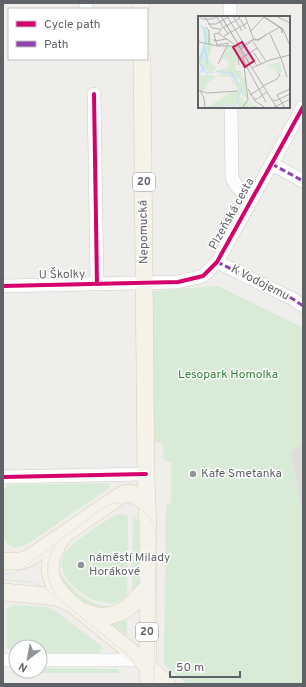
<svg xmlns="http://www.w3.org/2000/svg" width="306" height="687" viewBox="0 0 306 687" font-family="Overpass,sans-serif">
<style>
.industrial{fill:#dfddda}
.green{fill:#d8ebd6}
.lines{fill:none;stroke-linecap:round;stroke-linejoin:round}
.minor-casing{stroke:#cbcccc;stroke-width:14}
.major-casing{stroke:#d7ceb8;stroke-width:18}
.minor{stroke:#fdfcfc;stroke-width:13}
.major{stroke:#f4f2e9;stroke-width:17}
.tram{stroke:#e4e4e4;stroke-width:1}
.quiet{stroke:#8e44ad;stroke-width:3;stroke-dasharray:6 3;stroke-linecap:butt}
.cycleway-casing{stroke:#fff;stroke-width:6}
.cycleway{stroke:#d6006c;stroke-width:4}
.poi-dot{fill:#919496;stroke:#fff;stroke-width:1.5}
.labels{text-anchor:middle;dominant-baseline:central;stroke-width:3;stroke-linejoin:round;paint-order:stroke}
.shield{fill:#fff;stroke:#8f9295;stroke-width:1}
.shield-label{font-size:11px;font-weight:bold;fill:#5f6368}
.street-label{font-size:12px;fill:#5f6368;stroke:#fff}
.park-label{font-size:12px;fill:#348238;stroke:#fff}
.poi-label{font-size:12px;fill:#5f6368;stroke:#fff;text-anchor:start}
.inset-river{fill:none;stroke:#bfe0f9;stroke-width:2}
.inset-road{fill:none;stroke:#b1b2b2;stroke-width:1}
.view{fill:#c2185b;fill-opacity:0.15;stroke:#c2185b;stroke-width:2}
.inset-edge{fill:none;stroke:#5f6368;stroke-width:2}
</style>
<rect width="100%" height="100%" fill="#efeeea"/>
<path class="industrial" d="M 303,444 L 303,515 L 290,451 Z"/>
<path class="green" d="M 218,286 L 303,328 L 303,444 L 290,451 L 303,515 L 303,684 L 187,684 L 166,667 L 164,663 L 166,506 L 171,502 L 171,462 L 165,461 L 163,458 L 163,443 L 154,442 L 153,291 Z
M 107,483 L 110,485 L 109,488 L 26,545 L 15,548 L 7,544 L 4,537 L 4,491 L 7,485 Z
M 121,514 L 127,515 L 128,519 L 127,595 C 125,599 122,600 118,602 C 95,610 49,576 65,553 C 72,542 101,524 113,516 Z
M 133,515 L 140,523 L 140,588 L 132,600 Z
M 59,573 C 64,576 65,580 69,585 C 82,598 98,610 117,605 L 109,610 C 85,605 68,597 59,573 Z
M 13,605 L 45,607 L 54,610 L 100,645 L 102,648 L 101,650 L 97,654 L 40,653 L 40,647 L 16,647 L 16,653 C 11,652 8,650 7,645 L 7,611 L 9,607 Z
M 126,620 L 127,621 L 127,635 L 111,624 Z
M 40,668 L 119,669 L 119,673 L 11,673 L 16,669 L 16,671 L 40,671 Z"/>
<g class="lines">
<g class="minor-casing">
<path id="minor" d="M 86,3 L 86,9
M 230,3 L 230,17
M 94,94 L 97,284
M 231,107 L 232,177 C 236,188 242,193 252,198
M 272,164 L 303,181
M 217,262 L 293,299 L 303,306
M 3,286 L 178,282 L 203,276 L 217,262 L 303,107
M 3,477 L 146,474
M 3,660 L 16,660
M 40,660 L 142,660"/>
</g>
<g class="major-casing">
<path id="major" d="M 141,3 L 141,9
M 142,59 L 146,478 L 148,529 L 148,684
M 63,536 C 45,561 45,581 69,601
M 3,561 L 20,561 L 29,558 L 123,494 C 135,491 139,498 147,505
M 3,592 L 48,596 L 57,597 L 72,604 L 139,658 L 167,684
M 83,611 C 100,620 119,617 133,603 C 138,598 142,592 148,587"/>
</g>
<use href="#minor" class="minor"/>
<use href="#major" class="major"/>
<path class="tram" d="M 55,546 C 45,561 45,579 56,594
M 3,575 L 13,573 L 23,568 L 106,506 C 129,496 153,511 156,535 L 154,684
M 3,580 L 32,582 L 45,588 L 129,656 L 138,669 L 141,684"/>
<path class="quiet" d="M 272,164 L 303,181
M 217,262 L 293,299 L 303,306"/>
<g class="cycleway-casing">
<path id="cycleway" d="M 94,94 L 97,284
M 3,286 L 178,282 L 203,276 L 217,262 L 303,107
M 3,477 L 146,474"/>
</g>
<use href="#cycleway" class="cycleway"/>
</g>
<g class="poi-dot">
<circle cx="193" cy="474" r="4"/>
<circle cx="81" cy="565" r="4"/>
</g>
<g class="labels">
<g class="shield">
<rect x="133" y="173" width="22" height="18" rx="3"/>
<rect x="136" y="623" width="22" height="18" rx="3"/>
</g>
<g class="shield-label">
<text x="144" y="182">20</text>
<text x="147" y="632">20</text>
</g>
<g class="street-label">
<text transform="translate(232 214) rotate(-61)">Plzeňská cesta</text>
<text transform="translate(144 232) rotate(-91)">Nepomucká</text>
<text transform="translate(62 275) rotate(-1)">U Školky</text>
<text transform="translate(260 283) rotate(27)">K Vodojemu</text>
</g>
<g class="park-label">
<text x="228" y="375">Lesopark Homolka</text>
</g>
<g class="poi-label">
<text x="201" y="474">Kafe Smetanka</text>
<text x="89" y="558">náměstí Milady<tspan x="89" dy="14">Horákové</tspan></text>
</g>
</g>
<g transform="translate(198 16)">
<rect width="92" height="92" fill="#efeeea"/>
<path d="M 7,12 L 11,14 L 14,31 L 10,42 L 18,53 L 11,57 L 1,46 L 10,26 ZM 30,29 L 40,29 L 46,40 L 39,42 L 37,54 L 44,55 L 44,62 L 48,61 L 49,83 L 46,80 L 44,80 L 43,73 L 39,86 L 43,81 L 45,81 L 44,83 L 49,87 L 54,87 L 53,89 L 58,89 L 62,92 L 51,90 L 51,92 L 42,92 L 39,88 L 9,92 L 31,77 L 41,75 L 32,61 L 21,60 L 24,57 L 34,59 L 36,65 L 43,69 L 42,64 L 35,58 L 20,55 L 30,51 L 30,46 L 24,42 ZM 82,46 L 84,57 L 78,57 L 77,52 L 71,53 L 70,49 ZM 0,59 L 13,59 L 18,61 L 7,69 L 10,72 L 2,75 Z" fill="#d8ebd6"/>
<path d="M 0,8 L 7,12 L 9,26 L 2,47 L 7,53 L 8,56 L 10,57 L 20,55 L 34,57 L 37,60 L 44,73 L 39,88 L 38,90 L 27,90 L 19,92 L 12,92 L 31,89 L 38,89 L 43,72 L 33,58 L 18,56 L 9,58 L 7,57 L 5,52 L 5,55 L 0,59 L 4,53 L 0,45 L 7,26 L 5,13 Z" fill="#bfe0f9"/>
<path class="inset-river" d="M 7,33 L 10,48"/>
<path class="inset-road" d="M 1,0 L 4,3 L 14,3 L 20,0M 6,0 L 14,12 L 22,13M 18,0 L 30,18M 23,0 L 54,52 L 72,44 L 92,39M 23,0 L 43,33 L 55,24 L 61,24 L 69,18M 29,0 L 59,50M 35,0 L 44,15M 40,0 L 48,13M 47,0 L 56,24M 64,0 L 83,12 L 84,17 L 84,13 L 65,0M 65,0 L 85,13 L 92,30M 78,0 L 92,7M 10,8 L 18,8 L 32,0M 8,11 L 11,15 L 11,28M 52,16 L 67,0M 21,17 L 23,13 L 42,2M 72,18 L 83,42 L 89,61M 0,19 L 1,26 L 20,30 L 44,30 L 56,23 L 61,24M 26,20 L 49,7M 16,23 L 16,25 L 29,23M 59,24 L 82,11M 55,26 L 68,45M 19,29 L 16,18 L 20,17 L 36,28M 19,29 L 31,27M 56,37 L 63,48M 45,44 L 68,86M 20,48 L 30,28M 41,49 L 40,42 L 45,42M 54,52 L 79,92M 65,70 L 79,63 L 82,59 L 80,58M 50,73 L 57,85 L 68,92M 0,74 L 9,77 L 40,75M 2,75 L 6,82 L 7,92M 52,79 L 66,70M 56,83 L 59,83 L 69,76M 75,83 L 77,85 L 92,78M 44,92 L 50,84 L 45,41 L 59,32M 75,92 L 92,83M 87,92 L 79,79 L 92,73"/>
<path class="view" d="M 44,26 L 56,45 L 47,51 L 35,31 Z"/>
<rect width="92" height="92" class="inset-edge"/>
</g>
<rect width="306" height="687" fill="none" stroke="#5f6368" stroke-width="8"/>
<rect x="8" y="8" width="140" height="52" fill="#ffffff" stroke="#bfc1c3"/>
<rect x="16" y="21" width="20" height="6" fill="#d6006c" stroke="#bfc1c3"/>
<text x="44" y="28" font-size="12" fill="#5f6368">Cycle path</text>
<rect x="16" y="41" width="20" height="6" fill="#8e44ad" stroke="#bfc1c3"/>
<text x="44" y="48" font-size="12" fill="#5f6368">Path</text>
<g transform="translate(28 659) rotate(211)"><circle r="19" fill="#ffffff" stroke="#bfc1c3"/>
<path d="M0-3L7 15L0 10L-7 15Z" fill="#919496"/>
<text y="-6" font-size="11" font-weight="bold" text-anchor="middle" fill="#5f6368">N</text>
</g>
<path d="M170 671v6h70v-6" fill="none" stroke="#5f6368" stroke-width="2"/>
<text x="176" y="671" font-size="12" fill="#5f6368" stroke="#ffffff" stroke-width="3" paint-order="stroke">50 m</text>
</svg>
